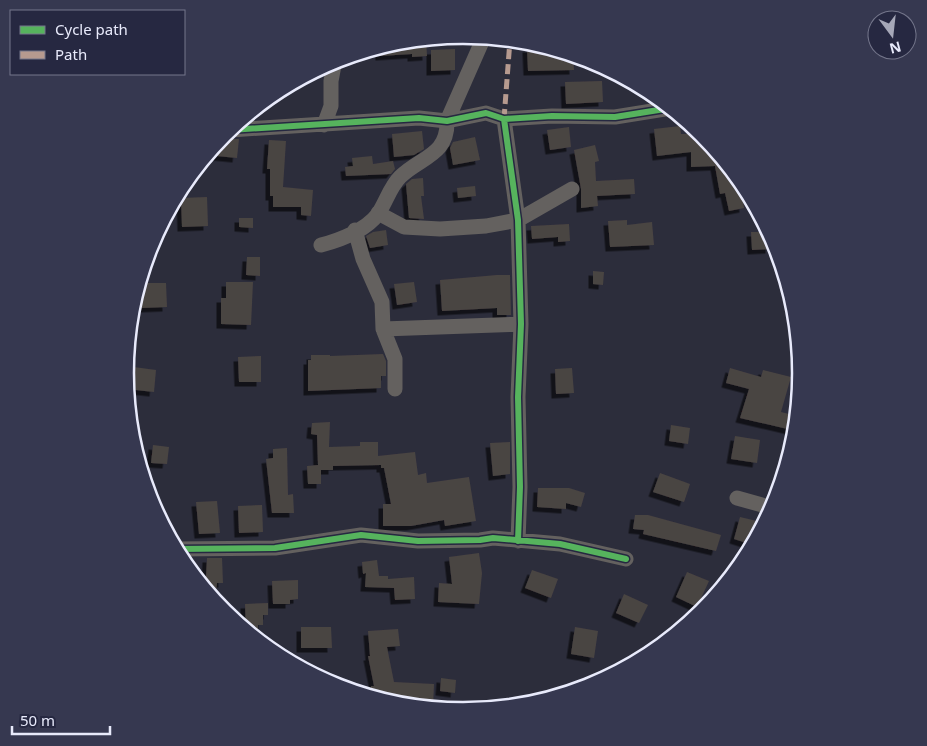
<svg xmlns="http://www.w3.org/2000/svg" width="927" height="746" viewBox="0 0 927 746" font-family="'Noto Sans',sans-serif">
<style>
.building{fill:#4a4442;filter:url(#shadow)}
.lines{fill:none;stroke-linecap:round;stroke-linejoin:round}
.street{stroke:#64615f;stroke-width:15}
.quiet{stroke:#b69a8f;stroke-width:5;stroke-dasharray:10 5;stroke-linecap:butt}
.cycleway-casing{stroke:#262841;stroke-width:9}
.cycleway{stroke:#56b35d;stroke-width:6}
.rim{fill:none;stroke:#e8eafb;stroke-width:2.5}
</style>
<defs>
<filter id="shadow"><feDropShadow dx="-4.5" dy="4.5" stdDeviation="0" flood-color="#0009"/></filter>
</defs>
<rect width="100%" height="100%" fill="#2c2d3b"/>
<path class="building" d="M 426,39 L 427,56 L 412,57 L 412,54 L 380,56 L 379,47 L 398,41 Z
M 527,48 L 550,48 L 573,55 L 574,70 L 528,71 Z
M 455,49 L 455,70 L 431,71 L 431,50 Z
M 602,81 L 603,102 L 566,104 L 565,82 Z
M 680,126 L 681,134 L 703,134 L 745,185 L 741,187 L 744,208 L 729,211 L 725,193 L 720,194 L 715,166 L 691,167 L 691,152 L 657,156 L 654,129 Z
M 569,127 L 571,147 L 550,150 L 547,130 Z
M 422,131 L 424,149 L 414,155 L 394,157 L 392,134 Z
M 223,136 L 230,139 L 239,139 L 237,158 L 207,155 Z
M 475,137 L 480,160 L 453,165 L 450,148 L 453,142 Z
M 269,140 L 286,141 L 283,187 L 313,190 L 311,216 L 301,215 L 301,207 L 273,207 L 273,196 L 270,196 L 270,169 L 267,169 Z
M 595,145 L 599,161 L 595,162 L 596,181 L 634,179 L 635,194 L 597,196 L 598,206 L 581,208 L 581,189 L 574,150 Z
M 372,156 L 373,164 L 393,161 L 395,169 L 391,174 L 346,176 L 345,167 L 353,166 L 352,158 Z
M 423,178 L 424,196 L 421,196 L 424,219 L 409,218 L 406,184 L 412,179 Z
M 475,186 L 476,196 L 458,198 L 457,188 Z
M 207,197 L 208,226 L 182,227 L 181,198 Z
M 239,218 L 253,218 L 253,228 L 239,227 Z
M 627,220 L 627,225 L 652,222 L 654,245 L 610,247 L 608,221 Z
M 569,224 L 570,241 L 558,242 L 558,237 L 532,239 L 531,226 Z
M 386,230 L 388,245 L 370,248 L 366,236 L 373,232 Z
M 751,232 L 770,232 L 770,249 L 752,250 Z
M 247,257 L 260,257 L 260,276 L 246,275 Z
M 593,271 L 604,272 L 603,285 L 593,284 Z
M 497,275 L 510,275 L 511,315 L 497,315 L 497,308 L 442,311 L 440,280 Z
M 226,282 L 253,282 L 251,325 L 221,324 L 221,298 L 226,298 Z
M 414,282 L 417,302 L 397,305 L 394,284 Z
M 141,283 L 166,283 L 167,307 L 142,308 Z
M 383,354 L 386,361 L 386,376 L 381,376 L 381,388 L 308,391 L 308,360 L 311,360 L 311,355 L 330,355 L 330,356 Z
M 261,356 L 261,382 L 239,382 L 238,357 Z
M 126,366 L 156,370 L 154,392 L 127,389 Z
M 572,368 L 574,393 L 556,394 L 555,369 Z
M 730,368 L 761,377 L 763,370 L 791,377 L 781,412 L 797,416 L 796,431 L 740,418 L 749,389 L 726,383 Z
M 330,422 L 329,447 L 360,446 L 360,442 L 378,442 L 378,456 L 415,452 L 418,475 L 426,473 L 427,483 L 469,477 L 476,521 L 445,526 L 444,520 L 411,526 L 383,526 L 383,504 L 391,504 L 384,468 L 381,468 L 381,465 L 333,466 L 333,470 L 321,470 L 321,484 L 308,484 L 307,466 L 318,465 L 317,435 L 311,434 L 312,423 Z
M 671,425 L 690,428 L 688,444 L 669,441 Z
M 735,436 L 760,440 L 757,463 L 731,459 Z
M 510,442 L 510,474 L 493,476 L 490,443 Z
M 153,445 L 169,447 L 167,464 L 151,463 Z
M 287,448 L 288,495 L 293,494 L 294,513 L 272,513 L 266,459 L 273,458 L 273,449 Z
M 660,473 L 690,484 L 684,502 L 653,492 Z
M 538,488 L 569,488 L 585,493 L 581,507 L 566,503 L 566,509 L 537,507 Z
M 217,501 L 220,533 L 199,534 L 196,502 Z
M 262,505 L 263,532 L 239,533 L 238,506 Z
M 635,515 L 648,515 L 721,535 L 716,551 L 643,534 L 644,530 L 633,529 Z
M 740,517 L 765,523 L 753,545 L 734,539 Z
M 479,553 L 482,573 L 479,604 L 438,602 L 439,583 L 452,584 L 449,557 Z
M 207,558 L 222,558 L 223,583 L 217,583 L 215,601 L 195,576 L 206,577 Z
M 377,560 L 379,576 L 388,576 L 388,579 L 414,577 L 415,599 L 395,600 L 394,588 L 365,587 L 366,573 L 363,574 L 362,562 Z
M 532,570 L 558,579 L 551,598 L 525,588 Z
M 687,572 L 709,581 L 697,607 L 676,597 Z
M 298,580 L 298,599 L 290,600 L 290,604 L 273,604 L 272,581 Z
M 624,594 L 648,605 L 639,623 L 616,613 Z
M 268,603 L 268,615 L 263,615 L 263,625 L 258,625 L 258,639 L 246,630 L 245,604 Z
M 301,627 L 331,627 L 332,648 L 301,648 Z
M 575,627 L 598,631 L 594,658 L 571,654 Z
M 398,629 L 400,646 L 387,647 L 394,682 L 434,684 L 433,708 L 397,704 L 371,696 L 371,686 L 374,686 L 368,656 L 370,656 L 368,631 Z
M 441,678 L 456,680 L 455,693 L 440,691 Z"/>
<g class="lines">
<path class="street" d="M 504,119 L 518,220 L 521,324 L 518,397 L 520,487 L 518,541
M 324,125 L 331,106 L 331,81 L 335,60
M 230,130 L 419,118 L 447,121 L 486,113 L 504,119 L 552,116 L 615,117 L 671,108
M 378,213 L 404,227 L 440,229 L 486,226 L 518,220 L 572,189
M 355,230 L 363,259 L 382,302 L 383,329 L 395,359 L 395,389
M 321,245 C 340,240 366,230 378,214 C 386,202 390,187 400,177 C 420,157 448,156 447,121 L 484,37
M 383,329 L 521,324
M 737,498 L 773,508
M 176,549 L 275,548 L 361,535 L 418,541 L 480,540 L 493,538 L 560,544 L 626,559"/>
<path class="quiet" d="M 504,119 L 510,40"/>
<g class="cycleway-casing">
<path id="cycleway" d="M 504,119 L 518,220 L 521,324 L 518,397 L 520,487 L 518,541
M 230,130 L 419,118 L 447,121 L 486,113 L 504,119 L 552,116 L 615,117 L 671,108
M 176,549 L 275,548 L 361,535 L 418,541 L 480,540 L 493,538 L 560,544 L 626,559"/>
</g>
<use href="#cycleway" class="cycleway"/>
</g>
<path d="M0 0H927V746H0ZM134 373a329 329 0 1 1 658 0a329 329 0 1 1-658 0Z" fill="#363850" fill-rule="evenodd"/>
<path class="rim" d="M134 373a329 329 0 1 1 658 0a329 329 0 1 1-658 0Z"/>
<rect x="10" y="10" width="175" height="65" fill="#262841" stroke="#74768b"/>
<rect x="20" y="26" width="25" height="8" fill="#56b35d" stroke="#74768b"/>
<text x="55" y="35" font-size="15" fill="#e8eafb">Cycle path</text>
<rect x="20" y="51" width="25" height="8" fill="#b69a8f" stroke="#74768b"/>
<text x="55" y="60" font-size="15" fill="#e8eafb">Path</text>
<g transform="translate(892 35) rotate(165)"><circle r="24" fill="#262841" stroke="#74768b"/>
<path d="M0-4L9 19L0 12L-9 19Z" fill="#a6a8b8"/>
<text y="-8" font-size="14" font-weight="bold" text-anchor="middle" fill="#e8eafb">N</text>
</g>
<path d="M12 726v8h98v-8" fill="none" stroke="#e8eafb" stroke-width="2.5"/>
<text x="20" y="726" font-size="15" fill="#e8eafb" stroke="#262841" stroke-width="4" paint-order="stroke">50 m</text>
</svg>
